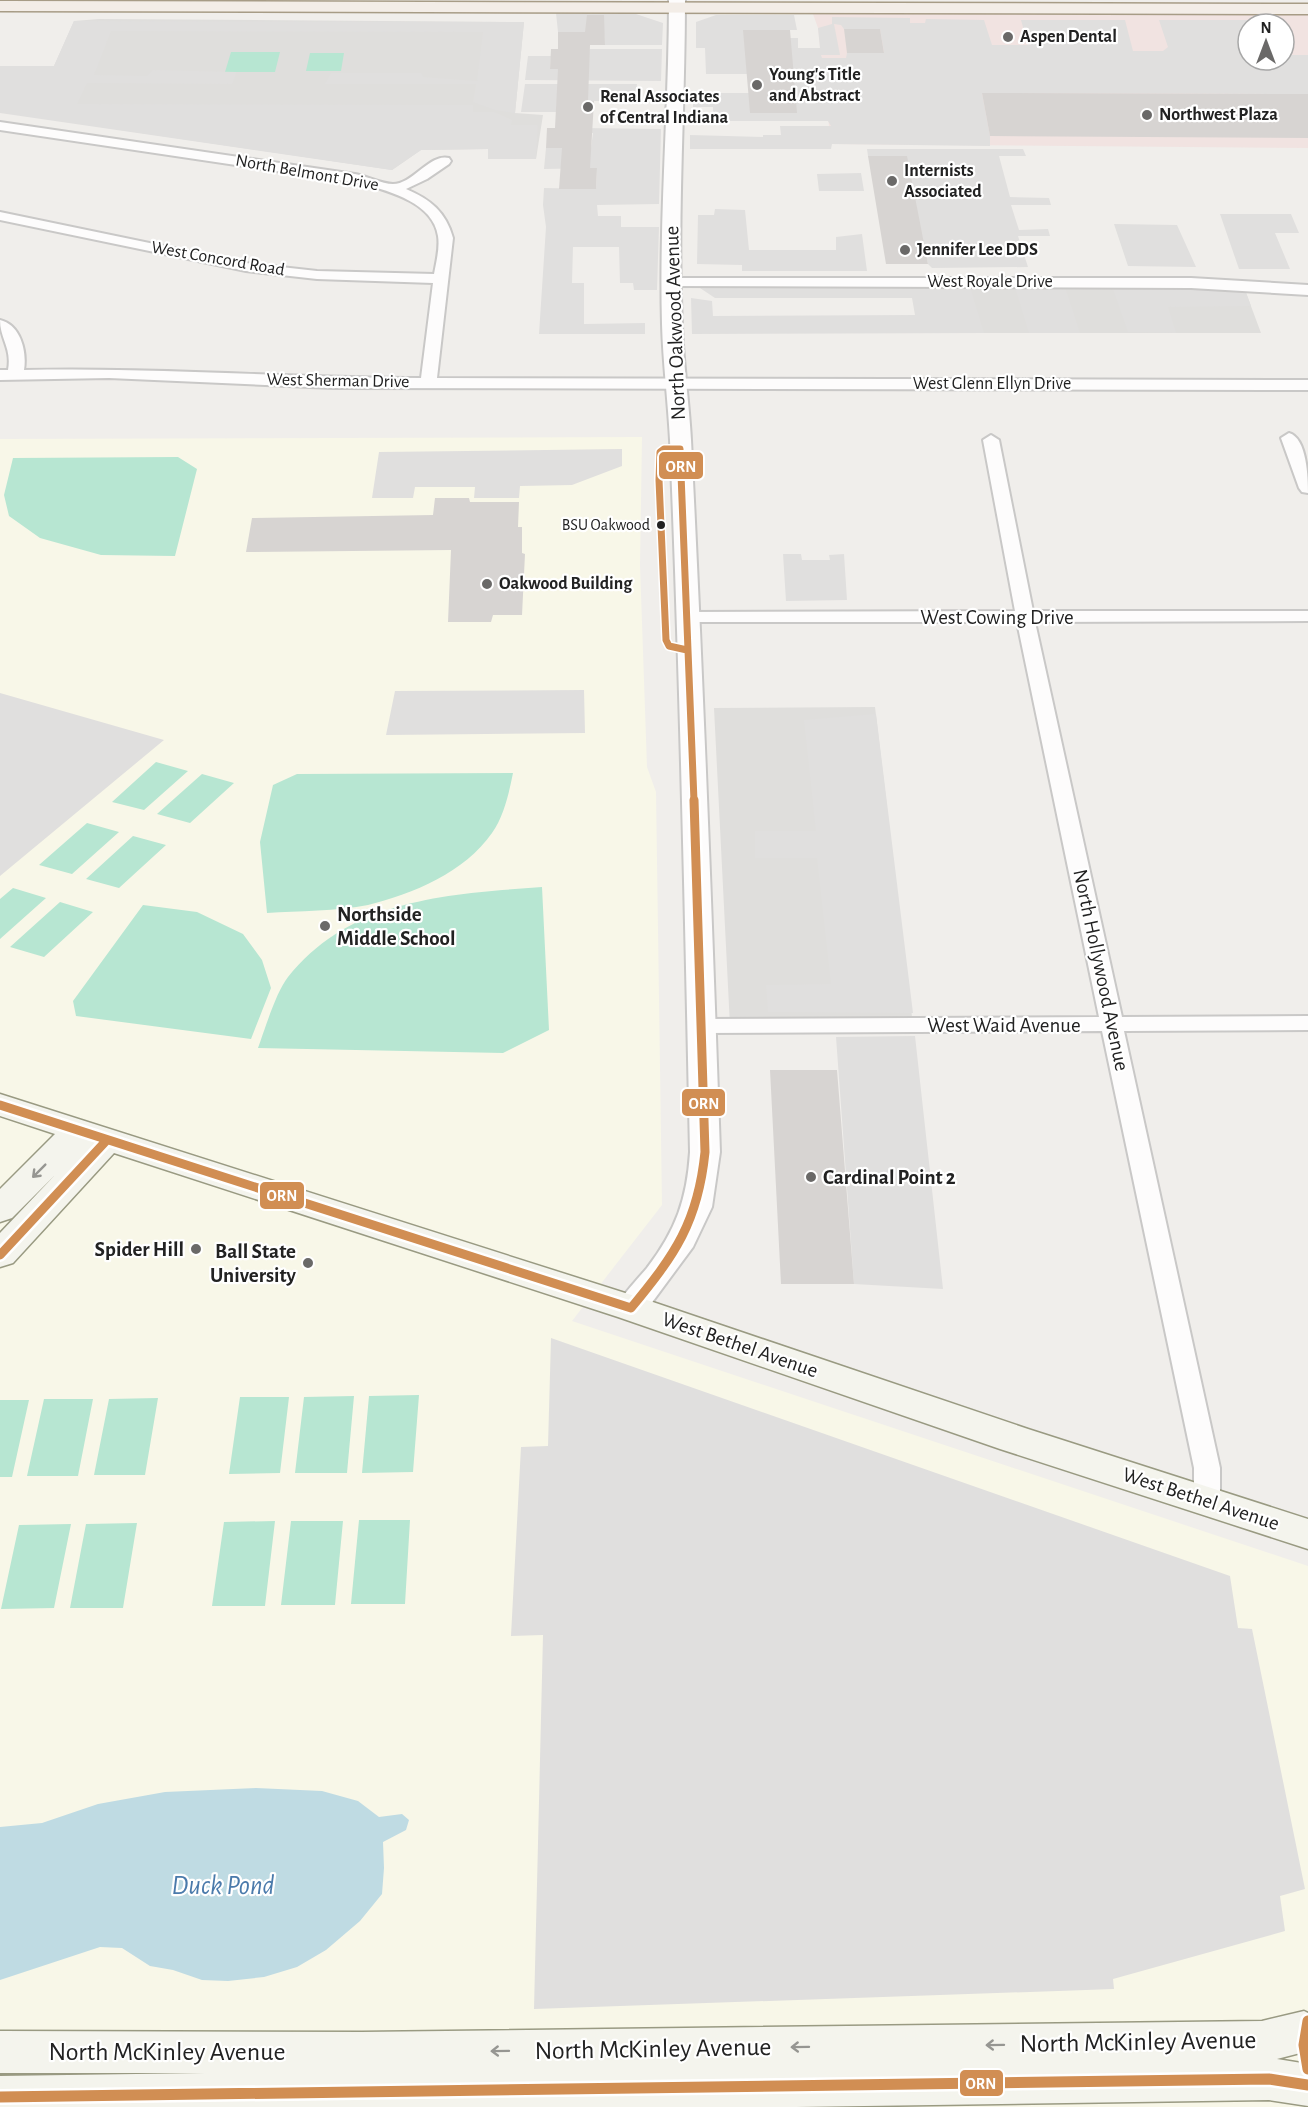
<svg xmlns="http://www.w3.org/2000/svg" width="1308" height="2107" viewBox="0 0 1308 2107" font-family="'Alegreya Sans',sans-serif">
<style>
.residential{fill:#dfdedc}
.commercial{fill:#f1e3e1;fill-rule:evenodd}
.education{fill:#f8f7e8}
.pitch{fill:#b7e6d2}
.parking{fill:#e0dfde;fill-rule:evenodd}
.water{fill:#bfdbe3}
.building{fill:#d7d4d2}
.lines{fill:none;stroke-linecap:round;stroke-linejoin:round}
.minor-casing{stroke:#c9c8c7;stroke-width:4}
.tertiary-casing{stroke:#c9c8c7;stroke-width:4}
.secondary-casing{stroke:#999a82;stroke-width:3}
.primary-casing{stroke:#a79c86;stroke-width:3}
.minor{fill:#fdfcfc;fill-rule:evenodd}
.tertiary{fill:#fdfcfc;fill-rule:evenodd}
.secondary{fill:#f4f4ed;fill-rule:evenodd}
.primary{fill:#f3ede7;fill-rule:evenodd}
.bus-1-far2-casing{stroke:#fff;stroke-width:10}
.bus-1-far1-casing{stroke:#fff;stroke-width:14}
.bus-1-casing{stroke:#fff;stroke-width:16}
.bus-1-far2{stroke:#d18e53;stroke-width:7}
.bus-1-far1{stroke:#d18e53;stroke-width:9}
.bus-1{stroke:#d18e53;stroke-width:11}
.oneway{stroke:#969692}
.poi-dot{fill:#6a6968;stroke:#fff;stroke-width:2}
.bus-dot{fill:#222;stroke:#fff;stroke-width:2}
.labels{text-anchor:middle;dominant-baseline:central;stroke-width:4.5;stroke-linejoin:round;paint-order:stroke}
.far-bus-label{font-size:16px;fill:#222;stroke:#fff;text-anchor:end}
.far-poi-label{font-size:18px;font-weight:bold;fill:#222;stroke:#fff;text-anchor:start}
.far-street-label{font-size:18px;fill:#222;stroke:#fff}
.street-label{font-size:21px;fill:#222;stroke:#fff}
.poi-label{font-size:21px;font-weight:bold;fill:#222;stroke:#fff;text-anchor:start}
.near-street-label{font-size:26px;fill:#222;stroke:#fff}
.near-water-label{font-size:27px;font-style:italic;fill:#4a7aab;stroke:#fff}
.line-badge{stroke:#fff;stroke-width:2}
.badge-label{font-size:16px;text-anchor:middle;font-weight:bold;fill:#fff}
</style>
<rect width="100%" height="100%" fill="#f0eeeb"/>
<path class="residential" d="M 99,19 L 524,22 L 515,113 L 543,115 L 536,159 L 488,159 L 488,149 L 421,150 L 392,170 L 0,112 L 0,66 L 54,66 L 74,21 Z
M 970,287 L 1245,290 L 1261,333 L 953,333 Z
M 875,707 L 913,1025 L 730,1026 L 714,708 Z"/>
<path class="commercial" d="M 1308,13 L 1308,148 L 831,144 L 818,28 L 813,14 ZM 1248,24 L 1284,24 L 1284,60 L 1248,60 Z"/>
<path class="education" d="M 642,437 L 640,565 L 647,767 L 656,792 L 662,1205 L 572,1321 L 1308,1566 L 1308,2107 L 0,2107 L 0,439 Z"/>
<path class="pitch" d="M 231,52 L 280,52 L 275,72 L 225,72 Z
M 310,53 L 344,53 L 341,71 L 306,71 Z
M 178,457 L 197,469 L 175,556 L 101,555 L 40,538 L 9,516 L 4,495 L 13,458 Z
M 156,762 L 188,771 L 144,810 L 112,802 Z
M 513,773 C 509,793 504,816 492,833 C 465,872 413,894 368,905 C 338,911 298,911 267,913 L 260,842 L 273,785 L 297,774 Z
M 202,774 L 234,783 L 190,823 L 157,814 Z
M 87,823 L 119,832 L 72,874 L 39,865 Z
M 133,836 L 166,845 L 119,888 L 86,879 Z
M 542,887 L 549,1030 L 503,1053 L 258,1048 C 265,1029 276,992 288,977 C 351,898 450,894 542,887 Z
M 13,888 L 46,898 L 0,939 L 0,899 Z
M 60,902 L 93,912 L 44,957 L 10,947 Z
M 143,905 L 197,912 L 243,934 L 262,960 L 271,988 L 251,1039 L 76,1016 L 73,1001 Z
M 419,1395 L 413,1472 L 362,1473 L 369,1396 Z
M 354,1396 L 347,1473 L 295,1473 L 304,1397 Z
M 240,1397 L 289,1397 L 280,1473 L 229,1474 Z
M 158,1398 L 145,1475 L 94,1475 L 109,1399 Z
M 44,1399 L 93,1399 L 78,1476 L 27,1476 Z
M 0,1400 L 29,1400 L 12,1477 L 0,1477 Z
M 359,1520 L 410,1520 L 405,1604 L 351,1604 Z
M 275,1521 L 265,1606 L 212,1606 L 224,1522 Z
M 291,1521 L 343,1521 L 335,1605 L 281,1605 Z
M 137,1523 L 123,1608 L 70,1608 L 86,1524 Z
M 71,1524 L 54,1608 L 1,1609 L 19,1525 Z"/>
<path class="parking" d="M 556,13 L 633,13 L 663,23 L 662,45 L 605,45 L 604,32 L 558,32 Z
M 716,15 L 794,15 L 797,30 L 743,30 L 760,38 L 798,38 L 798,48 L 820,48 L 818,28 L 832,24 L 832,17 L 910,18 L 910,23 L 925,23 L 926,19 L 984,20 L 992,45 L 1028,45 L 1021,20 L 1125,20 L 1133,51 L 1163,51 L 1168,47 L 1159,20 L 1265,20 L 1266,24 L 1248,24 L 1248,60 L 1284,60 L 1284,55 L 1308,55 L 1308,94 L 982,93 L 990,136 L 990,146 L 832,144 L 831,149 L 690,149 L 690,135 L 763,137 L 763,135 L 781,135 L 780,126 L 831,126 L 828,121 L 713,121 L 713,107 L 693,107 L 693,93 L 749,93 L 751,74 L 706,74 L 705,48 L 696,48 L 696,22 ZM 834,24 L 841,25 L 844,29 L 880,29 L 884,52 L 847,53 L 846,58 L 822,58 L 821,55 L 840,55 Z
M 74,21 L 524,22 L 515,113 L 495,110 L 473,102 L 476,84 L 325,84 L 331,73 L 421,73 L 423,77 L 477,81 L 483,32 L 111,31 L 94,75 L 147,76 L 153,70 L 236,72 L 235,77 L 232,84 L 87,83 L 77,104 L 473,105 L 473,112 L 494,112 L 512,120 L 511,125 L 538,125 L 536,159 L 488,159 L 488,149 L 421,150 L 392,170 L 0,113 L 0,66 L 54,66 Z
M 590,49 L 662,49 L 661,81 L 525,80 L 528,56 L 551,56 L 550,69 Z
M 525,84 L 637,84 L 636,91 L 622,92 L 621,101 L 557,101 L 556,112 L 521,112 Z
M 583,128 L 661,129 L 659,204 L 597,205 L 598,216 L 621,216 L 621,227 L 659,227 L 657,290 L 634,290 L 633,283 L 620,283 L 619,247 L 573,247 L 572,283 L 584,283 L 584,324 L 645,323 L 645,334 L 539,334 L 546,227 L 543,205 L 544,188 L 596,189 L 597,168 L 544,169 L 546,148 L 591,148 L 593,133 L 583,133 Z
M 867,149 L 1023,149 L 1026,156 L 999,156 L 1010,197 L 1049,198 L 1051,205 L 1011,205 L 1019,230 L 1048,229 L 1050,236 L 1018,236 L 1028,267 L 932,268 L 928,264 L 922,236 L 868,156 Z
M 861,173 L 864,191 L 819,191 L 817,174 Z
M 715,209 L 745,210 L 749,250 L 836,250 L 836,237 L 862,234 L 867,271 L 742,271 L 742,265 L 697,264 L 698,215 L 714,215 Z
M 1220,214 L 1291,214 L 1299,233 L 1275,233 L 1290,269 L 1239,269 Z
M 1114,224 L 1177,225 L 1196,267 L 1128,266 Z
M 1112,286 L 1191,286 L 1245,290 L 1251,306 L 1168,307 L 1176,333 L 1128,332 Z
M 970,287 L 984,333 L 692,334 L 691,298 L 712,301 L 713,316 L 915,315 L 912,298 L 715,298 L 700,288 Z
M 1015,287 L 1065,287 L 1080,333 L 1029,333 Z
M 622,449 L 622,466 L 572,485 L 520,486 L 519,498 L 474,498 L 475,487 L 415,487 L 413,498 L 372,498 L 379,452 Z
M 783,554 L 801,554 L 802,560 L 830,560 L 829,555 L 844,554 L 847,600 L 786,601 Z
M 584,690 L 585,733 L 386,735 L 395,691 Z
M 0,693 L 164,740 L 0,876 Z
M 876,714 L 913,1013 L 768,1012 L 766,985 L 831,984 L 817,858 L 755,858 L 755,831 L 816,831 L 804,720 Z
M 915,1036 L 943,1289 L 854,1284 L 836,1037 Z
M 551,1338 L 1230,1576 L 1238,1628 L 1252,1629 L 1305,1889 L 1280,1896 L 1285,1931 L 1113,1979 L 1114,1989 L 534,2009 L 543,1635 L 511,1636 L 521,1447 L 548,1446 Z"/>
<path class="water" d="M 256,1788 L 322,1791 L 358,1801 L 379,1817 L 402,1814 L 409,1820 L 406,1830 L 383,1842 L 384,1868 L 382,1894 L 360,1921 L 326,1950 L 297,1967 L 264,1977 L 228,1981 L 202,1980 L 173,1970 L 150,1966 L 122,1948 L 100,1947 L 0,1980 L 0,1827 L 42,1823 L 98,1804 L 165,1792 Z"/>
<path class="building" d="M 587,15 L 604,15 L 605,45 L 590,45 L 588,101 L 594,101 L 590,168 L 597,168 L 596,189 L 559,189 L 562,148 L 546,148 L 547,128 L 555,128 L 558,69 L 550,69 L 551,49 L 558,49 L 558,32 L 585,32 Z
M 844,29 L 880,29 L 884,53 L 847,53 Z
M 743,30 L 790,30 L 797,113 L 750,113 Z
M 982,93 L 1308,94 L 1308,138 L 990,136 Z
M 868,156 L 907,156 L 928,264 L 886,264 Z
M 435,498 L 469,498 L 470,502 L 519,502 L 518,527 L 522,527 L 522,553 L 525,554 L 522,615 L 493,615 L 491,622 L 448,622 L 451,550 L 246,552 L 252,518 L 433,515 Z
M 770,1070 L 837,1070 L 854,1284 L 781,1284 Z"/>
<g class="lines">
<g class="minor-casing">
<path id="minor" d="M 0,122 L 355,174 C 366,176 382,184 393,184 C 413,184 430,153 449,158 L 451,161 L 449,164 L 427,179 L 406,189 C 430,199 446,212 453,238 L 437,378 L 1308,380 L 1308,390 L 333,388 L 109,378 L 0,380 L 0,370 L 8,370 C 12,348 0,339 0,320 C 21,325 27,352 24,370 C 156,367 288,378 421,378 L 433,283 L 317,279 L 246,271 L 0,220 L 0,212 L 246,263 L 317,271 L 434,274 C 436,263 440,248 438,236 C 433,203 391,192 364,184 L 0,130 Z
M 672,278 L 1191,278 L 1308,285 L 1308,295 L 1191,288 L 667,286 L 664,283 Z
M 1289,433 C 1307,438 1308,478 1308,493 L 1302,492 L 1299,488 L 1281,438 Z
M 991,435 L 999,440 L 1033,611 L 1308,611 L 1308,621 L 1035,622 L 1122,1017 L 1308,1016 L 1308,1030 L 1124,1031 L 1220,1468 L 1220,1500 L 1216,1507 L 1207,1510 L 1198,1507 L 1194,1500 L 1194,1468 L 1102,1031 L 701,1033 L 693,1031 L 690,1026 L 693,1021 L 701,1019 L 1099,1017 L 1017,622 L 686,622 L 680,621 L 677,617 L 680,613 L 686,612 L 1015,611 L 983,440 Z"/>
</g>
<g class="tertiary-casing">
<path id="tertiary" d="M 669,0 L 685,0 C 685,108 677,216 682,324 C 683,363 689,401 691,440 C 703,677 712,915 720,1152 L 712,1207 L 693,1247 L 642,1316 L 631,1319 L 620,1316 L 615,1308 C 624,1293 636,1281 647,1268 C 676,1230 687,1199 690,1152 C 685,915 680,677 670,440 C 668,401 663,363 662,324 C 659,216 669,108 669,0 Z"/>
</g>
<g class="secondary-casing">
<path id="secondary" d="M 0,1094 L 644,1299 L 1028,1429 L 1308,1519 L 1308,1549 L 1000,1449 L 618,1317 L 114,1153 L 13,1263 L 0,1267 L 0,1233 L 55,1175 L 12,1218 L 0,1222 L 0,1189 L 55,1134 L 0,1116 Z
M 1304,2011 L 1308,2013 L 1308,2051 L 1277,2059 L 1308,2064 L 1308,2106 L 1269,2100 L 796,2107 L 0,2107 L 0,2076 L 205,2073 L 0,2073 L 0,2031 L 362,2032 L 1262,2021 Z"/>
</g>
<g class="primary-casing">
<path id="primary" d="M 0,1 L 1308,4 L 1308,14 L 0,11 Z"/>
</g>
<use href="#minor" class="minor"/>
<use href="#tertiary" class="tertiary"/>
<use href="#secondary" class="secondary"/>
<use href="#primary" class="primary"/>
<g class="bus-1-far2-casing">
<path id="bus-1-far2" d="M 687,650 L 669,646 L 666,640 L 659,480 L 660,452 L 664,449 L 680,449 L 694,801"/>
</g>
<g class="bus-1-far1-casing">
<path id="bus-1-far1" d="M 0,1105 L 631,1308 C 675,1255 698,1222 705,1152 L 694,800
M 0,1255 L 106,1141"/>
</g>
<g class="bus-1-casing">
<path id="bus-1" d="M 1308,2021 L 1304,2045 L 1308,2069
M 0,2097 L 1269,2079 L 1308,2085"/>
</g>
<use href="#bus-1-far2" class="bus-1-far2"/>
<use href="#bus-1-far1" class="bus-1-far1"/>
<use href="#bus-1" class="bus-1"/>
</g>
<defs><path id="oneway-shaft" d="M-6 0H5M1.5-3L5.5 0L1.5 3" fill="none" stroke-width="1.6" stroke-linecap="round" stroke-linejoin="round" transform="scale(1.5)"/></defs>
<g class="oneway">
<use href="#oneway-shaft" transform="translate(39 1171) rotate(135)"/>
<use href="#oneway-shaft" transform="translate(995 2045) rotate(179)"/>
<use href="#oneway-shaft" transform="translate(800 2047) rotate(179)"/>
<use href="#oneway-shaft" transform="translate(500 2051) rotate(179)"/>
</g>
<g class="poi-dot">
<circle cx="1008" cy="37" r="6"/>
<circle cx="757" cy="85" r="6"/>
<circle cx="588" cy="107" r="6"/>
<circle cx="1147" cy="115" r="6"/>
<circle cx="892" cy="181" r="6"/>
<circle cx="905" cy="250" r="6"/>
<circle cx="487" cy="584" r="6"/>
<circle cx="325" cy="926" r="6"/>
<circle cx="811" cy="1177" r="6"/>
<circle cx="196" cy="1249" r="6"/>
<circle cx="308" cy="1263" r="6"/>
</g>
<circle class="bus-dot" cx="661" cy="525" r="5"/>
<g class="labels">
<g class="far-bus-label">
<text x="650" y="525">BSU Oakwood</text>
</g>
<g class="far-poi-label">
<text x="1020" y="37">Aspen Dental</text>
<text x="769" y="75">Young's Title<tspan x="769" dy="21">and Abstract</tspan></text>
<text x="600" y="97">Renal Associates<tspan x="600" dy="21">of Central Indiana</tspan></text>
<text x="1159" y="115">Northwest Plaza</text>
<text x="904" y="171">Internists<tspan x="904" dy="21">Associated</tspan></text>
<text x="917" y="250">Jennifer Lee DDS</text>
<text x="499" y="584">Oakwood Building</text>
</g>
<g class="far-street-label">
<text transform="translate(307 173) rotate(10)">North Belmont Drive</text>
<text transform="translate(218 259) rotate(10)">West Concord Road</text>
<text x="990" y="282">West Royale Drive</text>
<text transform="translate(338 381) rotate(1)">West Sherman Drive</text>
<text x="992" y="384">West Glenn Ellyn Drive</text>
</g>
<g class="street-label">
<text transform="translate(675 323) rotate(-92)">North Oakwood Avenue</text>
<text x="997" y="617">West Cowing Drive</text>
<text transform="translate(1101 970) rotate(78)">North Hollywood Avenue</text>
<text x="1004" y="1025">West Waid Avenue</text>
<text transform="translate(740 1345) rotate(19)">West Bethel Avenue</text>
<text transform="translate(1201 1499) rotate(18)">West Bethel Avenue</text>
</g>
<g class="poi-label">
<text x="337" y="914">Northside<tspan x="337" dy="24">Middle School</tspan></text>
<text x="823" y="1177">Cardinal Point 2</text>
<text x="184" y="1249" text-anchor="end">Spider Hill</text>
<text x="296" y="1251" text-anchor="end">Ball State<tspan x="296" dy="24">University</tspan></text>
</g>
<g class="near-street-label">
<text transform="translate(1138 2042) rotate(-1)">North McKinley Avenue</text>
<text transform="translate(653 2049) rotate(-1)">North McKinley Avenue</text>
<text x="167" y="2052">North McKinley Avenue</text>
</g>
<g class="near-water-label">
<text x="223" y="1885">Duck Pond</text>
</g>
</g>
<g class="line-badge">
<rect x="658" y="451" width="46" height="29" rx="6" fill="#d18e53"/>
<rect x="681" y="1088" width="45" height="29" rx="6" fill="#d18e53"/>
<rect x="259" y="1181" width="46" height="29" rx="6" fill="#d18e53"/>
<rect x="959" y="2069" width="45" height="28" rx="6" fill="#d18e53"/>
</g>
<g class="badge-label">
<text x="681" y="472">ORN</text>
<text x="704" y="1109">ORN</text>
<text x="282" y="1201">ORN</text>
<text x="981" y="2089">ORN</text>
</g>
<g transform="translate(1266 42)"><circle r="28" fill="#ffffff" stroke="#a7a7a7" stroke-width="1.5"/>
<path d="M0-4.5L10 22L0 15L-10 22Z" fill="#6a6968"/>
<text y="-9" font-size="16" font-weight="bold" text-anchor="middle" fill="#222222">N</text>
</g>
</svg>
